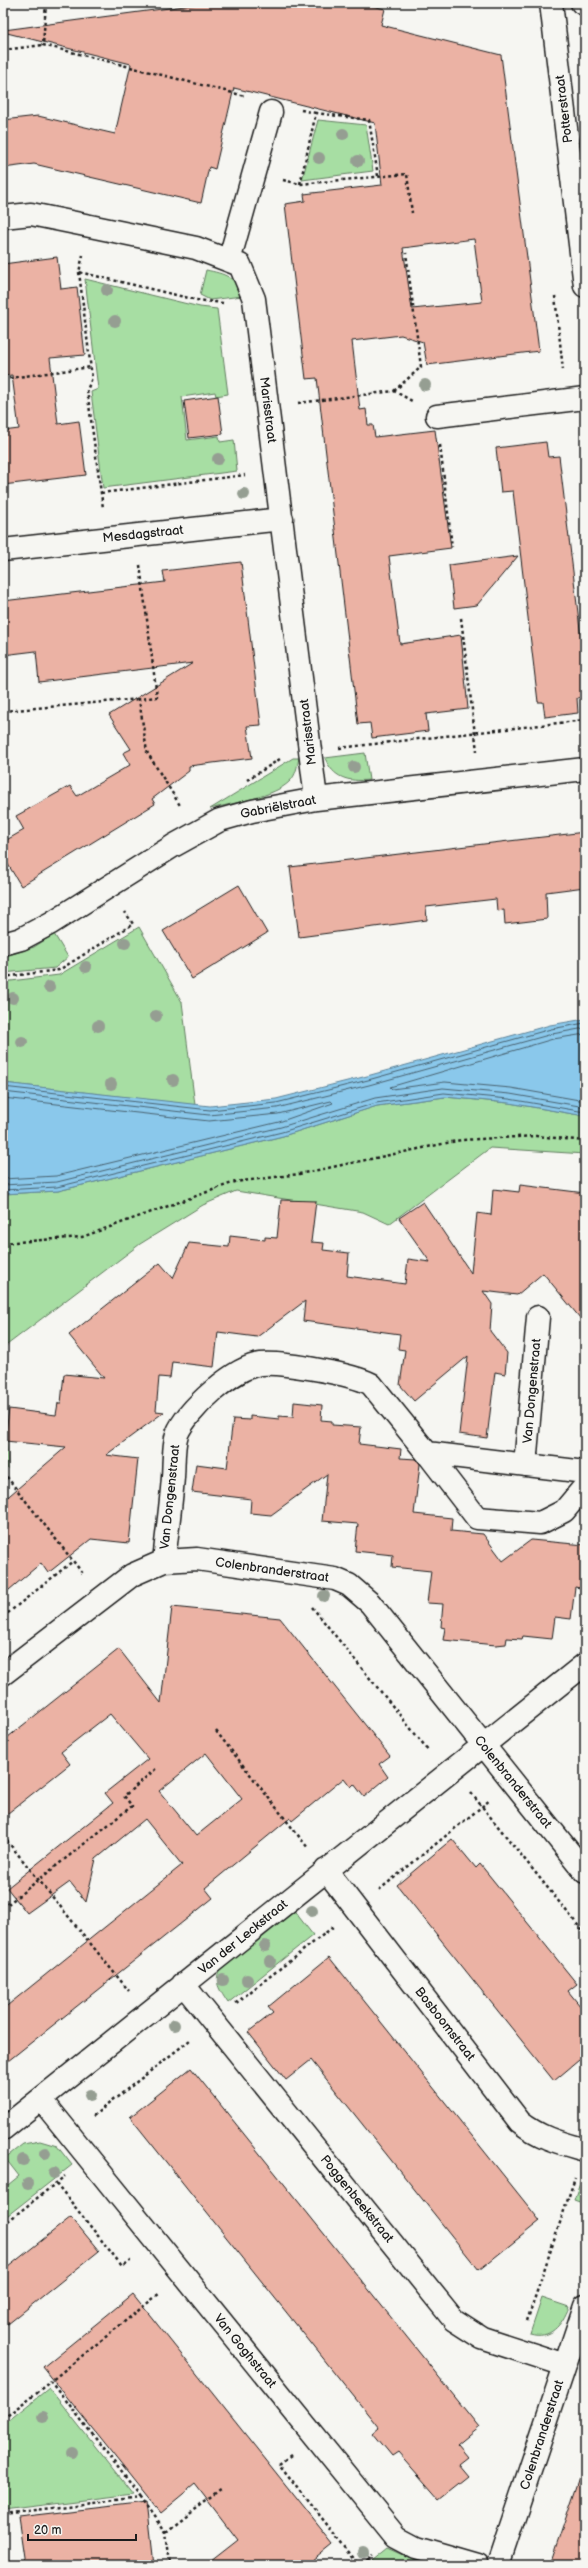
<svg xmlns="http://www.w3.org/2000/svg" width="588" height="2568" viewBox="0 0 588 2568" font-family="'Balsamiq Sans',sans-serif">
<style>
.green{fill:#a7dea3;stroke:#627d60}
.water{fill:#8ac8eb;stroke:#5e8398}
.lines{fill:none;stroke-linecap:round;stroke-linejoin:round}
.shore{stroke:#48616f;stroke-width:1}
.building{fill:#ebb2a4;stroke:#1c1c1c;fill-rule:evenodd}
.minor-casing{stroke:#1c1c1c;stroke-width:25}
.path{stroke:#1c1c1c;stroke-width:2.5;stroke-dasharray:3 3;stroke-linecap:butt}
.minor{stroke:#f6f6f2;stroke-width:22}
.tree{fill:#959e92}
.labels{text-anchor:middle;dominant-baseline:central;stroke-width:3;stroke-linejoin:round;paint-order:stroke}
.street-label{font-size:13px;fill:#1c1c1c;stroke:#f6f6f2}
</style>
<rect width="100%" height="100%" fill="#f6f6f2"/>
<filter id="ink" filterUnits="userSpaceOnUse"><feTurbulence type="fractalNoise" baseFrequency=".025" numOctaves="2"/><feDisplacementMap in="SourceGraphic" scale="8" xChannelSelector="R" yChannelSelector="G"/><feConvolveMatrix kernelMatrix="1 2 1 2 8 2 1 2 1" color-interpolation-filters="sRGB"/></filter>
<g filter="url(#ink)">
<path class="green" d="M 318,120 L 366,125 L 373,171 L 302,180 Z
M 206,270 C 225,274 235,276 242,296 L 210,300 L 200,295 Z
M 85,279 L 200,307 L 217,309 L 228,394 L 216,396 L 215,392 L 182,397 L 187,440 L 219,436 L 220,442 L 234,440 L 237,471 L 103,488 L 91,392 L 98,389 Z
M 365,753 L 369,780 C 348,782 333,778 325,758 Z
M 293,758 L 299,758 C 297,767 296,775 290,781 C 275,797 232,803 210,809 Z
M 139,927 L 182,1002 L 195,1105 L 3,1083 L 3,982 L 59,975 Z
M 54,934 L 68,957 L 55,968 L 3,973 L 3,957 L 34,947 Z
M 445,1097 L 509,1103 L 585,1116 L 585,1154 L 490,1148 L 389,1224 L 363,1212 L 236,1191 L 203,1205 L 140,1244 L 3,1348 L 3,1194 L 58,1191 L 283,1136 L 377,1106 Z
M 3,1372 L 8,1469 L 3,1463 Z
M 292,1908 L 313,1935 L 228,2003 C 217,1986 213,1981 223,1963 Z
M 40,2141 L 57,2146 L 72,2165 L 3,2219 L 3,2189 L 19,2176 L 5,2158 L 23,2144 Z
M 585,2167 L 585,2204 L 574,2200 Z
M 542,2298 L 569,2307 C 562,2325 550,2340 530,2334 Z
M 49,2388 L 133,2494 L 3,2510 L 3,2425 Z
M 388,2548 L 426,2565 L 367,2565 Z"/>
<path class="water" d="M 585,1019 L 585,1116 L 509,1103 L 445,1097 L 377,1106 L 283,1136 L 58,1191 L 3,1194 L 3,1083 L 210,1106 L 276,1099 L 367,1076 L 550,1025 Z"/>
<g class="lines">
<path class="shore" d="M 585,1034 L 553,1039 L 390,1087 L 392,1089 L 445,1082 L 511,1088 L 585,1101
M 3,1087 L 210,1110 L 276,1103 L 368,1080 L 551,1029 L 585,1023
M 3,1092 L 209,1115 L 277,1108 L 369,1085 L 552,1034 L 585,1028
M 3,1098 L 209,1121 L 278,1114 L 331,1101 L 333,1103 L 279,1122 L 56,1176 L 3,1179
M 3,1185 L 57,1182 L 281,1127 L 375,1098 L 443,1088 L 510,1094 L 585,1107
M 3,1190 L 57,1187 L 282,1132 L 376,1103 L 444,1093 L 509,1099 L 585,1112"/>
</g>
<path class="building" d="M 207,3 L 360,3 L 385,9 L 381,25 L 501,55 L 539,351 L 427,365 L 423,342 L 401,335 L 352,341 L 360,410 L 366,409 L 368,425 L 373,425 L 375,437 L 435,430 L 451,548 L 389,556 L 400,644 L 461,635 L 468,709 L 426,714 L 428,731 L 372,738 L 370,723 L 358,724 L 317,378 L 306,379 L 285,204 L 305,201 L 304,194 L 382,185 L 375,123 L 234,88 L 215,169 L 209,167 L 201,203 L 34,164 L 3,168 L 3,120 L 38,116 L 115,134 L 131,64 L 3,32 L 4,30 ZM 474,239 L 482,302 L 412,309 L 403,248 Z
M 57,257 L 61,289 L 77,287 L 85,355 L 50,358 L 58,424 L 79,421 L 86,475 L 3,485 L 3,431 L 19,429 L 12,375 L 3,376 L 3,264 Z
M 218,396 L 223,434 L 189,438 L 184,401 Z
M 546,442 L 548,457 L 559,456 L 585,671 L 585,697 L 577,698 L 578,713 L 545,717 L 543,702 L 538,702 L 513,491 L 501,492 L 496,448 Z
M 518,556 L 477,605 L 454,608 L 449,565 Z
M 241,562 L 261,725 L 247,726 L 252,758 L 189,766 L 189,771 L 152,799 L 155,804 L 21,886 L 3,856 L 3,842 L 24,830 L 16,816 L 70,786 L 77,796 L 130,765 L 123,753 L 131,749 L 109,715 L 193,663 L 39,682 L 36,651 L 3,655 L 3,601 L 165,582 L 163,571 Z
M 585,832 L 585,887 L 546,892 L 547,919 L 505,924 L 504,910 L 497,911 L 496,899 L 426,907 L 427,920 L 299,937 L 290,867 Z
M 239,885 L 267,933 L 192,979 L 163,931 Z
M 520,1185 L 585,1193 L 585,1324 L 543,1273 L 517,1295 L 483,1291 L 492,1304 L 490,1331 L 507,1353 L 505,1374 L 495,1372 L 487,1438 L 459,1434 L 468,1356 L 414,1401 L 400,1385 L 405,1350 L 398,1349 L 400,1334 L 303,1321 L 305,1301 L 257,1337 L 218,1332 L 214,1367 L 172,1362 L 170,1378 L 159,1377 L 156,1411 L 164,1412 L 106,1455 L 138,1459 L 129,1543 L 91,1539 L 48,1573 L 41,1563 L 3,1595 L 3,1501 L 66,1447 L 5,1441 L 9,1409 L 56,1415 L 58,1403 L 61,1403 L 64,1374 L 104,1378 L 69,1335 L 160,1263 L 173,1278 L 189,1243 L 229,1247 L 230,1236 L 265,1240 L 265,1237 L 277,1238 L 281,1200 L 316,1201 L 311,1242 L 324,1243 L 323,1250 L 349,1253 L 347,1276 L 405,1284 L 408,1259 L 430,1262 L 399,1218 L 423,1202 L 471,1273 L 477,1213 L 491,1215 L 493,1189 L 519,1192 Z
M 294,1402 L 322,1405 L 321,1420 L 332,1421 L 332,1425 L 361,1427 L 359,1444 L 401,1449 L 400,1458 L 416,1459 L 420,1464 L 414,1514 L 452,1518 L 451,1531 L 483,1534 L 503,1561 L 531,1540 L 585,1545 L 585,1589 L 575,1587 L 571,1619 L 555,1617 L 552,1639 L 523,1636 L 522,1639 L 507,1638 L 506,1644 L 496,1645 L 443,1640 L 445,1628 L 441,1627 L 443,1604 L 427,1603 L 431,1571 L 392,1567 L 393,1555 L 355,1551 L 358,1524 L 322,1521 L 327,1474 L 271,1515 L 250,1513 L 251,1499 L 192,1492 L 196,1464 L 227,1468 L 233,1419 L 250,1420 L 250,1416 L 279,1419 L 279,1416 L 293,1417 Z
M 172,1607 L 280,1618 L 390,1756 L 379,1764 L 388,1777 L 364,1797 L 354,1784 L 351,1787 L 344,1778 L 292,1821 L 290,1818 L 205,1888 L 213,1898 L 3,2065 L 3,2009 L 182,1865 L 145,1819 L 96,1859 L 86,1902 L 70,1882 L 27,1913 L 7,1888 L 113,1803 L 105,1793 L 148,1759 L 110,1714 L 61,1752 L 70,1764 L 3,1817 L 3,1741 L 119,1649 L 161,1703 ZM 206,1753 L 242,1799 L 196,1836 L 159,1791 Z
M 452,1839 L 476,1868 L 480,1864 L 577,1984 L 568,1991 L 585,2012 L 585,2055 L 554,2081 L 397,1885 Z
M 329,1957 L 540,2221 L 479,2270 L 311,2060 L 286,2080 L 248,2032 L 273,2013 L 268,2007 Z
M 191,2068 L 479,2427 L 457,2445 L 467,2457 L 458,2464 L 468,2476 L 439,2499 L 398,2452 L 392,2456 L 373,2433 L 379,2428 L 130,2117 Z
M 71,2217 L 99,2251 L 3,2328 L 3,2271 Z
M 133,2294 L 333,2544 L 307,2565 L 206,2565 L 238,2540 L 195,2484 L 160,2513 L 43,2367 Z
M 580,2476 L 585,2477 L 585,2565 L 550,2565 Z
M 147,2502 L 154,2565 L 25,2565 L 18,2517 Z"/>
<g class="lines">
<g class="minor-casing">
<path id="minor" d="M 551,3 L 585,286
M 582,3 L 585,3
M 3,217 L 31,214 L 90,226 L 196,248 L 240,265 L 254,299 L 316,799
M 229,261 L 271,112
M 437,416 L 585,398
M 3,550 L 282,519
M 3,944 L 21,939 L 51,923 L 173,846 L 220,820 L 252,811 L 316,799 L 585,769
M 427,1453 L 477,1518 L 540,1523 L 564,1511 L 585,1486
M 525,1465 L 538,1317
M 164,1561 C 167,1533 171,1505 173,1477 C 174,1464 173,1446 177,1434 C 187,1410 234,1367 261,1364 C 282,1362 353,1374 371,1384 L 427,1453 L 585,1472
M 3,1674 L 132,1575 L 164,1561 L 197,1559 L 335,1579 L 349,1585 L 370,1603 L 585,1872
M 326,1870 L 520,2122 C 540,2138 561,2143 585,2150
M 183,1984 L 454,2320 L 482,2338 L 565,2365
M 41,2099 L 396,2537 L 415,2547 L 477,2565
M 3,2129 L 585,1664
M 498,2565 L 585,2306"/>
</g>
<path class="path" d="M 46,3 L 43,45 L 245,96
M 3,50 L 43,45
M 301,110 L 316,113
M 283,180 L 300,184 L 407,174 L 412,213
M 300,184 L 316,113 L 369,120 L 378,176
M 83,255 L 79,272 L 197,300 L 223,303
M 79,272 L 92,378 L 87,390 L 103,508
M 555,296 L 563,370
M 3,379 L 91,367
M 394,391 L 421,367 L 406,253
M 298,403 L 394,391 L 412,401
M 440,445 L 452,547
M 101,493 L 245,475
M 140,565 L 157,697 L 139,699 L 147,752 L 181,807
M 461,618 L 477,751
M 3,711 L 139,699
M 339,748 L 585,720
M 247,780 L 280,759
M 3,977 L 59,970 L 133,924 L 125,912
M 3,1243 L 82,1237 L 235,1182 L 299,1174 L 461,1140 L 536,1136 L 585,1141
M 3,1472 L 73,1561
M 312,1607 L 429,1751
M 3,1617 L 73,1561 L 84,1575
M 216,1731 L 308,1848
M 471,1793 L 585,1934
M 3,1836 L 129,1991
M 379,1890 L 490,1800
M 3,1908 L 132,1806 L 124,1796 L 158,1767
M 236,2003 L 333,1927
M 93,2116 L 190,2040
M 56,2183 L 122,2266 L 133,2258
M 3,2225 L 65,2176
M 527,2321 L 575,2178
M 3,2419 L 51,2381
M 291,2455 L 279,2464 L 359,2565
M 141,2497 L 51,2381 L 160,2293
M 3,2514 L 141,2497 L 166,2532 L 170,2565
M 3,2517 L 3,2520
M 166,2532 L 222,2489
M 362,2565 L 372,2556"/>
<use href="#minor" class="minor"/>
</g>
<g class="tree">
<circle cx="343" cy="134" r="6"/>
<circle cx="319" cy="158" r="6"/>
<circle cx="358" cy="161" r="6"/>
<circle cx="107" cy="290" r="6"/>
<circle cx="115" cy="321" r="6"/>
<circle cx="425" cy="385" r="6"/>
<circle cx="218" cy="459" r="6"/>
<circle cx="244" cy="494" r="6"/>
<circle cx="354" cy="767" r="6"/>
<circle cx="125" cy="943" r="6"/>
<circle cx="86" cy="967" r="6"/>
<circle cx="49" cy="987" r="6"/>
<circle cx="13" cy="998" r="6"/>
<circle cx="156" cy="1016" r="6"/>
<circle cx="98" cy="1026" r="6"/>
<circle cx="22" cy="1042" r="6"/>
<circle cx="173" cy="1080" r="6"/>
<circle cx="111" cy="1084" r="6"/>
<circle cx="324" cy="1596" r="6"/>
<circle cx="312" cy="1911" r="6"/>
<circle cx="265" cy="1946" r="6"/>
<circle cx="270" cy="1961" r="6"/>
<circle cx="223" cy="1980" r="6"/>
<circle cx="247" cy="1980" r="6"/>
<circle cx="174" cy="2025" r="6"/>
<circle cx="90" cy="2095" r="6"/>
<circle cx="45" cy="2153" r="6"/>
<circle cx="23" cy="2160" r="6"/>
<circle cx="54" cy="2173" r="6"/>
<circle cx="28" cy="2184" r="6"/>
<circle cx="43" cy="2417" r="6"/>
<circle cx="72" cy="2453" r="6"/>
<circle cx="363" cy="2553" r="6"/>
</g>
</g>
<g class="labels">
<g class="street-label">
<text transform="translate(564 109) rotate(-97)">Potterstraat</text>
<text transform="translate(268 410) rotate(83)">Marisstraat</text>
<text transform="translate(143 534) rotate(-6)">Mesdagstraat</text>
<text transform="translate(308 732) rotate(-97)">Marisstraat</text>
<text transform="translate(278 807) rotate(-11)">Gabriëlstraat</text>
<text transform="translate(532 1391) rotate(-85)">Van Dongenstraat</text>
<text transform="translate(170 1497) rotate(-84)">Van Dongenstraat</text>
<text transform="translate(272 1570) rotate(8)">Colenbranderstraat</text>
<text transform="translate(513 1782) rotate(51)">Colenbranderstraat</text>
<text transform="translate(243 1937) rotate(-39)">Van der Leckstraat</text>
<text transform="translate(445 2024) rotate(52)">Bosboomstraat</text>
<text transform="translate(357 2199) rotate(51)">Poggenbeekstraat</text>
<text transform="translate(245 2351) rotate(51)">Van Goghstraat</text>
<text transform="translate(542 2435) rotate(-72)">Colenbranderstraat</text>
</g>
</g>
<rect width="588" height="2568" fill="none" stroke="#f6f6f2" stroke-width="16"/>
<rect x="8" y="8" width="572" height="2552" fill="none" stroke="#1c1c1c" stroke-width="1.5" filter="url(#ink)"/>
<path d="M28 2534v6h108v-6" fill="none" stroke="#1c1c1c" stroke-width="2"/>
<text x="34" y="2534" font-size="12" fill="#1c1c1c" stroke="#f6f6f2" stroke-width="3" paint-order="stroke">20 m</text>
</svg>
